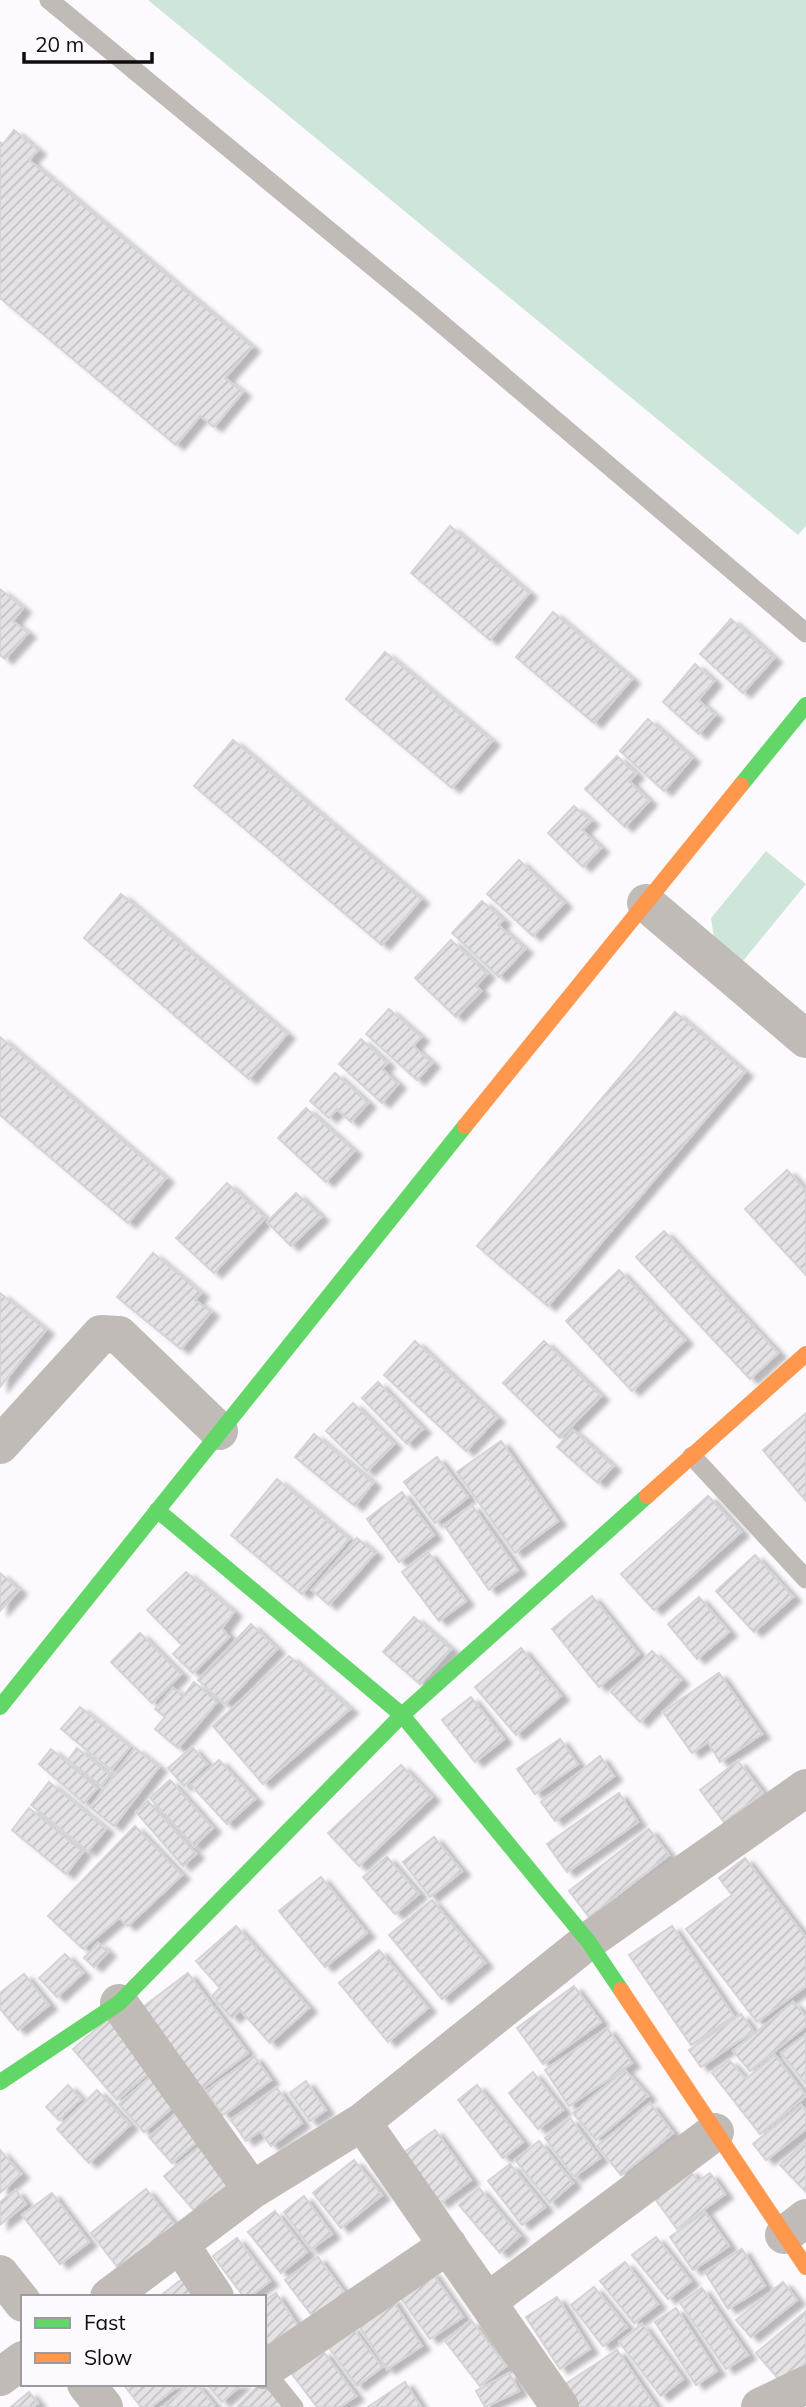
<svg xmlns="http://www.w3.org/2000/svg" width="806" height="2407" viewBox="0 0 806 2407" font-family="Mulish,sans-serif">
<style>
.park{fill:#cee6da}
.building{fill:url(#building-hatch);stroke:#d4d4d6;stroke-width:2;filter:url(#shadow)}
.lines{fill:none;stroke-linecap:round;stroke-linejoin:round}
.lane{stroke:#c0bbb7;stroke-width:19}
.street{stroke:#c0bbb7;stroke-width:38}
.fast{stroke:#63d668;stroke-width:16}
.slow{stroke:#ff974d;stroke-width:16}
</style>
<defs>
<pattern id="building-hatch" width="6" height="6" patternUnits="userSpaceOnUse" patternTransform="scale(1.75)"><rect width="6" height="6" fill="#e4e2e5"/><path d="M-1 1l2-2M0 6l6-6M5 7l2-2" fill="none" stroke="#c2c1c3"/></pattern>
<filter id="shadow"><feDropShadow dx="8" dy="4.5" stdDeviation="2" flood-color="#0004"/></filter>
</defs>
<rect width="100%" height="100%" fill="#fcfafe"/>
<path class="park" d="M 148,0 L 806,0 L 806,526 L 798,535 Z
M 766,851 L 806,884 L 743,961 L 714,938 L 711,918 Z"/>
<path class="building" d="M 14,130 L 38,150 L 29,160 L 252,347 L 225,378 L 243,392 L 214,427 L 200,416 L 176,445 L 0,298 L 0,142 L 3,144 Z
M 450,526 L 529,593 L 490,640 L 411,573 Z
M 0,589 L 23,608 L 13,621 L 28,633 L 5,659 L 0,655 Z
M 553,612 L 632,679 L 594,723 L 516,657 Z
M 731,619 L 774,658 L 743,693 L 700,654 Z
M 385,652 L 492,741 L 452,788 L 346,699 Z
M 695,664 L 714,681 L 698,700 L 715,715 L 699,734 L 663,702 Z
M 648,719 L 692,758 L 664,791 L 620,751 Z
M 233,740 L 421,899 L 382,945 L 194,786 Z
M 617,756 L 636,774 L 629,781 L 649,801 L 625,827 L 585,789 Z
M 574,806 L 591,821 L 582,830 L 601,848 L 583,867 L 548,833 Z
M 519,860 L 564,903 L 533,936 L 487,894 Z
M 121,894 L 287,1034 L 249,1079 L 84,938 Z
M 482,901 L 503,920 L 498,925 L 525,949 L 499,977 L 452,933 Z
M 451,940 L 487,974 L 476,986 L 481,991 L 456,1017 L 415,978 Z
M 389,1009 L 421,1037 L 413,1046 L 432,1063 L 417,1080 L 366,1034 Z
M 675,1012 L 745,1072 L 548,1306 L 477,1246 Z
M 0,1037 L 166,1178 L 128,1223 L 0,1115 Z
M 361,1039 L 387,1063 L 382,1069 L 398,1084 L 382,1103 L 339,1064 Z
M 335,1073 L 368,1103 L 351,1122 L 337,1109 L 329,1118 L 310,1101 Z
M 306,1108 L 354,1151 L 326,1182 L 278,1138 Z
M 787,1170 L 806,1191 L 806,1275 L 745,1209 Z
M 227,1183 L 265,1218 L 214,1273 L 176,1238 Z
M 296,1193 L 321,1217 L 291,1246 L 267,1222 Z
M 664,1231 L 778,1353 L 750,1379 L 636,1257 Z
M 153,1253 L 201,1293 L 195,1300 L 211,1312 L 181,1349 L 117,1297 Z
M 619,1270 L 685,1340 L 632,1391 L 566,1321 Z
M 0,1293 L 46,1330 L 0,1387 Z
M 415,1341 L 497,1418 L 466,1451 L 384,1375 Z
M 544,1341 L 601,1396 L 560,1438 L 503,1383 Z
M 378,1382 L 423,1429 L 407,1444 L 362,1398 Z
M 353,1403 L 394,1444 L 367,1471 L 326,1431 Z
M 806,1413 L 806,1501 L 763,1450 Z
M 573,1430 L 613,1466 L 598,1483 L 557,1447 Z
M 314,1434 L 373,1483 L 355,1506 L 295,1457 Z
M 501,1441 L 558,1521 L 515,1553 L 457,1472 Z
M 437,1457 L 468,1497 L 435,1523 L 404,1482 Z
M 277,1479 L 349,1539 L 302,1594 L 231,1535 Z
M 402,1492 L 434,1535 L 399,1562 L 367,1519 Z
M 708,1496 L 741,1532 L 654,1610 L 621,1574 Z
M 472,1505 L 518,1570 L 489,1590 L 444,1525 Z
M 357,1538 L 375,1553 L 329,1605 L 312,1590 Z
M 428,1552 L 466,1601 L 439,1621 L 402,1572 Z
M 755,1555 L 793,1597 L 754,1632 L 716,1591 Z
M 186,1572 L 234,1612 L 222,1628 L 229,1637 L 193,1673 L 173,1654 L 182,1645 L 147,1610 Z
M 0,1573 L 19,1590 L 0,1611 Z
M 592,1596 L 639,1654 L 599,1687 L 552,1629 Z
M 699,1597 L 729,1632 L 697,1659 L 668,1624 Z
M 414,1617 L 451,1649 L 420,1684 L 383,1652 Z
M 251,1624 L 277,1649 L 225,1704 L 198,1680 Z
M 140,1633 L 181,1674 L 152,1703 L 111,1662 Z
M 521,1648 L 561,1696 L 516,1735 L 475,1687 Z
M 652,1651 L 681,1680 L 640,1722 L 611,1692 Z
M 289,1656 L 350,1709 L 263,1784 L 213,1726 Z
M 719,1673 L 762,1734 L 720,1762 L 708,1742 L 692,1753 L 663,1712 Z
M 194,1682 L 217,1702 L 178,1748 L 155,1729 L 165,1717 L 155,1709 L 173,1688 L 183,1696 Z
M 471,1697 L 504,1739 L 475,1762 L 442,1720 Z
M 80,1707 L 130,1747 L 111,1770 L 61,1729 Z
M 560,1739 L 578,1764 L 535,1794 L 517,1769 Z
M 192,1747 L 207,1764 L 184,1786 L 168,1768 Z
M 77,1748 L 110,1775 L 101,1786 L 68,1760 Z
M 135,1748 L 159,1767 L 114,1826 L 90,1807 Z
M 51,1749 L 97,1788 L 84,1803 L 39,1764 Z
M 600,1756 L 614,1776 L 555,1821 L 541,1802 Z
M 219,1760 L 255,1799 L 227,1824 L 191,1785 Z
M 738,1761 L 763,1793 L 724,1822 L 700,1790 Z
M 401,1765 L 432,1797 L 359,1866 L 328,1833 Z
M 170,1780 L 213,1828 L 194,1846 L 150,1798 Z
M 49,1782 L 106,1829 L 88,1851 L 31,1805 Z
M 619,1793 L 638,1822 L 567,1872 L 547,1844 Z
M 148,1801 L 196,1854 L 183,1866 L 136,1812 Z
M 29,1808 L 83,1852 L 66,1874 L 12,1830 Z
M 135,1826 L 182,1875 L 128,1926 L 119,1918 L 83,1949 L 48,1916 Z
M 649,1829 L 669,1855 L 589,1917 L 569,1891 Z
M 434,1837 L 462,1871 L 430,1897 L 403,1862 Z
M 387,1857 L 419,1894 L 395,1914 L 363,1877 Z
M 745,1858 L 806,1938 L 806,1986 L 757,2022 L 686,1929 L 732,1895 L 719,1878 Z
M 321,1877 L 367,1933 L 325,1967 L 279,1911 Z
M 432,1900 L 485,1963 L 442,1999 L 389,1935 Z
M 236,1926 L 309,2008 L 270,2043 L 240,2010 L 232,2018 L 212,1996 L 220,1988 L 196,1961 Z
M 672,1926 L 734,2016 L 691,2045 L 629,1955 Z
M 98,1943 L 108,1952 L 94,1967 L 84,1958 Z
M 379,1950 L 428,2008 L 388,2042 L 339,1983 Z
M 65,1954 L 83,1973 L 57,1997 L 39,1978 Z
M 188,1973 L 248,2053 L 200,2090 L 139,2010 Z
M 24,1974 L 49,2005 L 18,2030 L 0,2009 L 0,1993 Z
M 574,1986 L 601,2022 L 543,2064 L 517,2028 Z
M 793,2002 L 806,2017 L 806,2026 L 750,2071 L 733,2051 Z
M 741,2014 L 753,2031 L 701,2067 L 689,2050 Z
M 108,2019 L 152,2070 L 117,2100 L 73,2049 Z
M 607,2028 L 632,2063 L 569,2106 L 545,2070 Z
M 806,2034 L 806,2084 L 781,2053 Z
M 775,2055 L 806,2096 L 760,2134 L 712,2073 L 729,2060 L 746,2079 Z
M 254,2056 L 271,2080 L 223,2115 L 206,2091 Z
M 625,2070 L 648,2096 L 596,2140 L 573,2113 Z
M 156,2072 L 181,2100 L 144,2132 L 119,2104 Z
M 533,2072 L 563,2110 L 538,2129 L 509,2093 Z
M 306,2081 L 326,2110 L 310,2121 L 290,2093 Z
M 68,2085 L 81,2099 L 59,2120 L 46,2107 Z
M 477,2085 L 523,2142 L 503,2158 L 458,2100 Z
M 277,2088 L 302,2123 L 271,2146 L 260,2131 L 246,2141 L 231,2120 Z
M 97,2090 L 130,2125 L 89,2163 L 57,2129 Z
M 650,2103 L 673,2133 L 621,2175 L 597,2146 Z
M 801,2105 L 806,2111 L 806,2129 L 766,2160 L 753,2144 Z
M 183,2107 L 206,2134 L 172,2163 L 149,2137 Z
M 570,2118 L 600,2158 L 574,2177 L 545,2138 Z
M 435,2130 L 471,2180 L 440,2203 L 403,2153 Z
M 539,2141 L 573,2183 L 550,2203 L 515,2160 Z
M 806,2141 L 806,2192 L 780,2165 Z
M 204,2143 L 237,2184 L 199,2216 L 164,2176 Z
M 0,2150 L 21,2174 L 0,2193 Z
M 354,2160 L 382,2195 L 341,2228 L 313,2193 Z
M 510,2164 L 545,2207 L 522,2225 L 488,2181 Z
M 690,2170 L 698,2181 L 710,2173 L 725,2194 L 677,2229 L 653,2196 Z
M 479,2188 L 520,2236 L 500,2253 L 459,2205 Z
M 146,2189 L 178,2229 L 122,2273 L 91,2233 Z
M 16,2190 L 26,2204 L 0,2225 L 0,2202 Z
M 52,2193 L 89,2242 L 60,2264 L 22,2215 Z
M 304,2196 L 332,2234 L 311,2249 L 284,2212 Z
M 275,2211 L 307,2252 L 281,2273 L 248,2232 Z
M 705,2212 L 729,2246 L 693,2270 L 670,2237 Z
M 656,2237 L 691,2281 L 668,2299 L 632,2255 Z
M 237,2238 L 270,2281 L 249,2297 L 244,2297 L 213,2256 Z
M 742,2249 L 765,2286 L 728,2309 L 705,2272 Z
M 318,2257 L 346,2295 L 314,2318 L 285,2280 Z
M 625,2262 L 658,2304 L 634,2323 L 600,2281 Z
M 431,2271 L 463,2317 L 430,2339 L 398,2294 Z
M 182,2279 L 195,2297 L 159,2297 Z
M 783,2282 L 797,2300 L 751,2337 L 736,2320 Z
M 594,2287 L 627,2327 L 603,2346 L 571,2305 Z
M 702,2288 L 748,2355 L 726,2369 L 680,2303 Z
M 276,2293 L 298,2326 L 269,2346 L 264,2338 L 264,2301 Z
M 557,2297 L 590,2349 L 560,2369 L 526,2317 Z
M 391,2298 L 422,2346 L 387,2369 L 356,2321 Z
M 676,2308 L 717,2371 L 696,2385 L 655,2322 Z
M 806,2311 L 806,2362 L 782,2383 L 756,2353 Z
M 471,2320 L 506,2366 L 480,2386 L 445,2341 Z
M 642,2324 L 683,2379 L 661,2396 L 619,2342 Z
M 351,2326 L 382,2367 L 357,2386 L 326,2344 Z
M 617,2350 L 656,2407 L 575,2407 L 561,2387 Z
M 323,2351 L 356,2396 L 340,2407 L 317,2407 L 292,2374 Z
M 509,2373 L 519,2391 L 485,2407 L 476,2391 Z
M 405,2382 L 421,2407 L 368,2407 Z
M 123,2384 L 180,2384 L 151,2407 L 141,2407 Z
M 190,2384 L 197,2384 L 214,2405 L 212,2407 L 162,2407 Z
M 207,2384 L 242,2384 L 222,2402 Z
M 260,2384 L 263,2384 L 285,2407 L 237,2407 Z
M 29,2392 L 38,2403 L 33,2407 L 11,2407 Z"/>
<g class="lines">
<path class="lane" d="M 49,0 L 423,308 L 806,633
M 692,1456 L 806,1579
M 264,2370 L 294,2407"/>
<path class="street" d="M 646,903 L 806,1039
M 0,1445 L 101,1334 L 119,1335 L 219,1431
M 119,2003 L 252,2190
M 362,2122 L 560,2407
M 784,2235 L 806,2218
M 180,2244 L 215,2297
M 0,2274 L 23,2303
M 109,2297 L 252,2190 L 362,2122 L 588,1941 L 806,1788
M 487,2302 L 715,2132
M 264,2370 L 448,2245
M 0,2377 L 23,2360
M 86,2384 L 104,2407
M 760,2407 L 806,2385"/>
<path class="fast" d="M 741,785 L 806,705
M 157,1510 L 402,1715 L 588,1941 L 621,1990
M 0,1707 L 465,1126
M 0,2082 L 119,2003 L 402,1715 L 647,1496"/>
<path class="slow" d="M 465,1126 L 741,785
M 647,1496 L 806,1354
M 621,1990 L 806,2267"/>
</g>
<rect x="21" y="2295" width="245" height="91" fill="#fcf9ff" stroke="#9d9b9f" stroke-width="2"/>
<rect x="35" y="2318" width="35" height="10" fill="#63d668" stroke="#9d9b9f" stroke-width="2"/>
<text x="84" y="2330" font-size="21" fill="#0e0d0f">Fast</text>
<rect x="35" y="2353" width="35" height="10" fill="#ff974d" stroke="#9d9b9f" stroke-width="2"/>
<text x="84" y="2365" font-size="21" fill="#0e0d0f">Slow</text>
<path d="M24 52v10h128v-10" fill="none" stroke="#0e0d0f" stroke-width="3.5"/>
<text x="35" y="52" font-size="21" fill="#0e0d0f" stroke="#fcf9ff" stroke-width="5" paint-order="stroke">20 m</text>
</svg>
